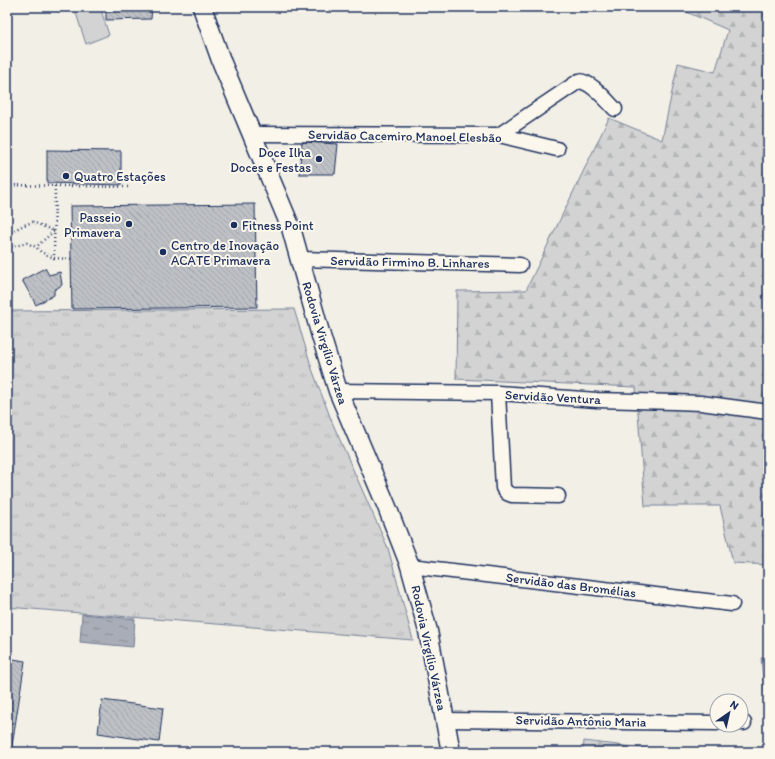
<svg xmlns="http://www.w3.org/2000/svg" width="775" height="759" viewBox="0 0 775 759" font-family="Itim,sans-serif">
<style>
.grass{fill:url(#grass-tufts);stroke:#768198}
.forest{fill:url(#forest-firs);stroke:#768198}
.green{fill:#d2d3d2;stroke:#768198}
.water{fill:url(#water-ripples);stroke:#707b93}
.building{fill:url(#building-back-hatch);stroke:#1b2f5e}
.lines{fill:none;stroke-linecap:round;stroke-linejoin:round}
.minor-casing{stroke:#1b2f5e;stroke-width:17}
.major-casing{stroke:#1b2f5e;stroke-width:21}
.path{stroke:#1b2f5e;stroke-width:2.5;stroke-dasharray:1 3;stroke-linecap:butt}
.minor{stroke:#fbf7ec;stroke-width:14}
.major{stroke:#fbf7ec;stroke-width:18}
.poi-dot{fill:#1b2f5e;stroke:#fbf7ec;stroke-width:1.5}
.labels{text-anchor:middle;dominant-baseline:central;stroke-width:4;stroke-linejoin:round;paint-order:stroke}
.street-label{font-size:13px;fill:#1b2f5e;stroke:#fbf7ec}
.poi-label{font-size:13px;fill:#1b2f5e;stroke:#fbf7ec;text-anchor:start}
</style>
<defs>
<pattern id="grass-tufts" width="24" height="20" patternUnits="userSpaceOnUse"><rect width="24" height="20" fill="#d2d3d2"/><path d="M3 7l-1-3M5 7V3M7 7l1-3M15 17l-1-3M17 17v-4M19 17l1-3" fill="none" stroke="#b4b5b7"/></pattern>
<pattern id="forest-firs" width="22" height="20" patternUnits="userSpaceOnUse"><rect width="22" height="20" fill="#d2d3d2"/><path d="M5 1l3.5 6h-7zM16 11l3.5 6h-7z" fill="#b4b5b7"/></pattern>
<pattern id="water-ripples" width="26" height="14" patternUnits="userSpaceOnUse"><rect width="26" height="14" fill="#a9adb7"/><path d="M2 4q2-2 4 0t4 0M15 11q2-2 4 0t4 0" fill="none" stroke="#898d98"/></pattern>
<pattern id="building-back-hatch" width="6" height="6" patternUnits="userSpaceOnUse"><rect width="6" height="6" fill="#bdc0c4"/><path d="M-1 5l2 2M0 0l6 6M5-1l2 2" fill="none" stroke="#a2a5ab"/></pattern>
</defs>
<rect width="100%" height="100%" fill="#f2efe6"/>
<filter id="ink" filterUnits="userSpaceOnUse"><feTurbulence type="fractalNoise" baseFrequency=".025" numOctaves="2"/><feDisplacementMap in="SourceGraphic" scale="8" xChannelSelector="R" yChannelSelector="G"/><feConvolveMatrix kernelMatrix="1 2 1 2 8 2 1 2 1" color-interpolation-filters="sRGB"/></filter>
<g filter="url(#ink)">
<path class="grass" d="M 294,309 L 312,369 L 332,422 L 388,548 L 413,640 L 7,607 L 7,311 Z"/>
<path class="forest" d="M 675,7 L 768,7 L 768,565 L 733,563 L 720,506 L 645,506 L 636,387 L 456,379 L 457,291 L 526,290 L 609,118 L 662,140 L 678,63 L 715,72 L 728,30 Z
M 768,657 L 768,724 L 761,658 Z
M 584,741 L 676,752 L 583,752 Z"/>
<path class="green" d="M 74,7 L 100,7 L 109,35 L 86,44 Z"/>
<path class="water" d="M 82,614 L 135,619 L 133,647 L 80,642 Z"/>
<path class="building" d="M 106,7 L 152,7 L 151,19 L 106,20 Z
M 302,142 L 338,144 L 335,174 L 299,174 Z
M 47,150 L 121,151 L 121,185 L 47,183 Z
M 255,204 L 257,307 L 72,309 L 70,206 Z
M 45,268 L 49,275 L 60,272 L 62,285 L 54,290 L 54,295 L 36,305 L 22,280 Z
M 7,658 L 25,661 L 11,752 L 7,752 Z
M 102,700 L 163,708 L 159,742 L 98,733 Z"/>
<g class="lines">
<g class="minor-casing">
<path id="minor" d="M 252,134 L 499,135 L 557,149
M 499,135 L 579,81 C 592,82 606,100 615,109
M 300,259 L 520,265
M 338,391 L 498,393 L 597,400 L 674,402 L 701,403 L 768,412
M 498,393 L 503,488 L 507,493 L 512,495 L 558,496
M 410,566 L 732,604
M 445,720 L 717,723
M 741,723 L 744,723"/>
</g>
<g class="major-casing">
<path id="major" d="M 202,7 L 222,63 L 291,228 L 321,336 L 338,391 L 387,507 L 410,566 L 428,631 L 451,752"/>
</g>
<path class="path" d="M 7,185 L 128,187
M 55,186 L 54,258 L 71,259
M 7,234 L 24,225 L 33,222 L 54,231 L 36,247
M 7,248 L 27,243 L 36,247 L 41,252 L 54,258"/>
<use href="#minor" class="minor"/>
<use href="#major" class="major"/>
</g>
</g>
<g class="poi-dot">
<circle cx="319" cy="159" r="4"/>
<circle cx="66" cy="176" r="4"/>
<circle cx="129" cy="224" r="4"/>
<circle cx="234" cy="225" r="4"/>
<circle cx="163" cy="252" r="4"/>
</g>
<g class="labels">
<g class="street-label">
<text transform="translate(405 136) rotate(1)">Servidão Cacemiro Manoel Elesbão</text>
<text transform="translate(410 262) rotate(1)">Servidão Firmino B. Linhares</text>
<text transform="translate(325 343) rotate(73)">Rodovia Virgílio Várzea</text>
<text transform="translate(553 397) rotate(3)">Servidão Ventura</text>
<text transform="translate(571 585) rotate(7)">Servidão das Bromélias</text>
<text transform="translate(429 648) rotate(78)">Rodovia Virgílio Várzea</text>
<text transform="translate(581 721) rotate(1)">Servidão Antônio Maria</text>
</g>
<g class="poi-label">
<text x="311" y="152" text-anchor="end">Doce Ilha<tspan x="311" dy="15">Doces e Festas</tspan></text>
<text x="74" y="176">Quatro Estações</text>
<text x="121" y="217" text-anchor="end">Passeio<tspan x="121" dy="15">Primavera</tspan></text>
<text x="242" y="225">Fitness Point</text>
<text x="171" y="245">Centro de Inovação<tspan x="171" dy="15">ACATE Primavera</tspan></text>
</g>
</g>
<rect width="775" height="759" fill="none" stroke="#fbf7ec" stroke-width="24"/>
<rect x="12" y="12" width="751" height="735" fill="none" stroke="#1b2f5e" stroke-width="1.5" filter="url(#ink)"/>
<g transform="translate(729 713) rotate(34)"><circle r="19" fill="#fbf7ec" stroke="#a1a7b3"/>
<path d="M0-3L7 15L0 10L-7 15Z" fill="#1b2f5e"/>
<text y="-6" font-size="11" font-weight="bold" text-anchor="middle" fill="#1b2f5e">N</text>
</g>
</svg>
